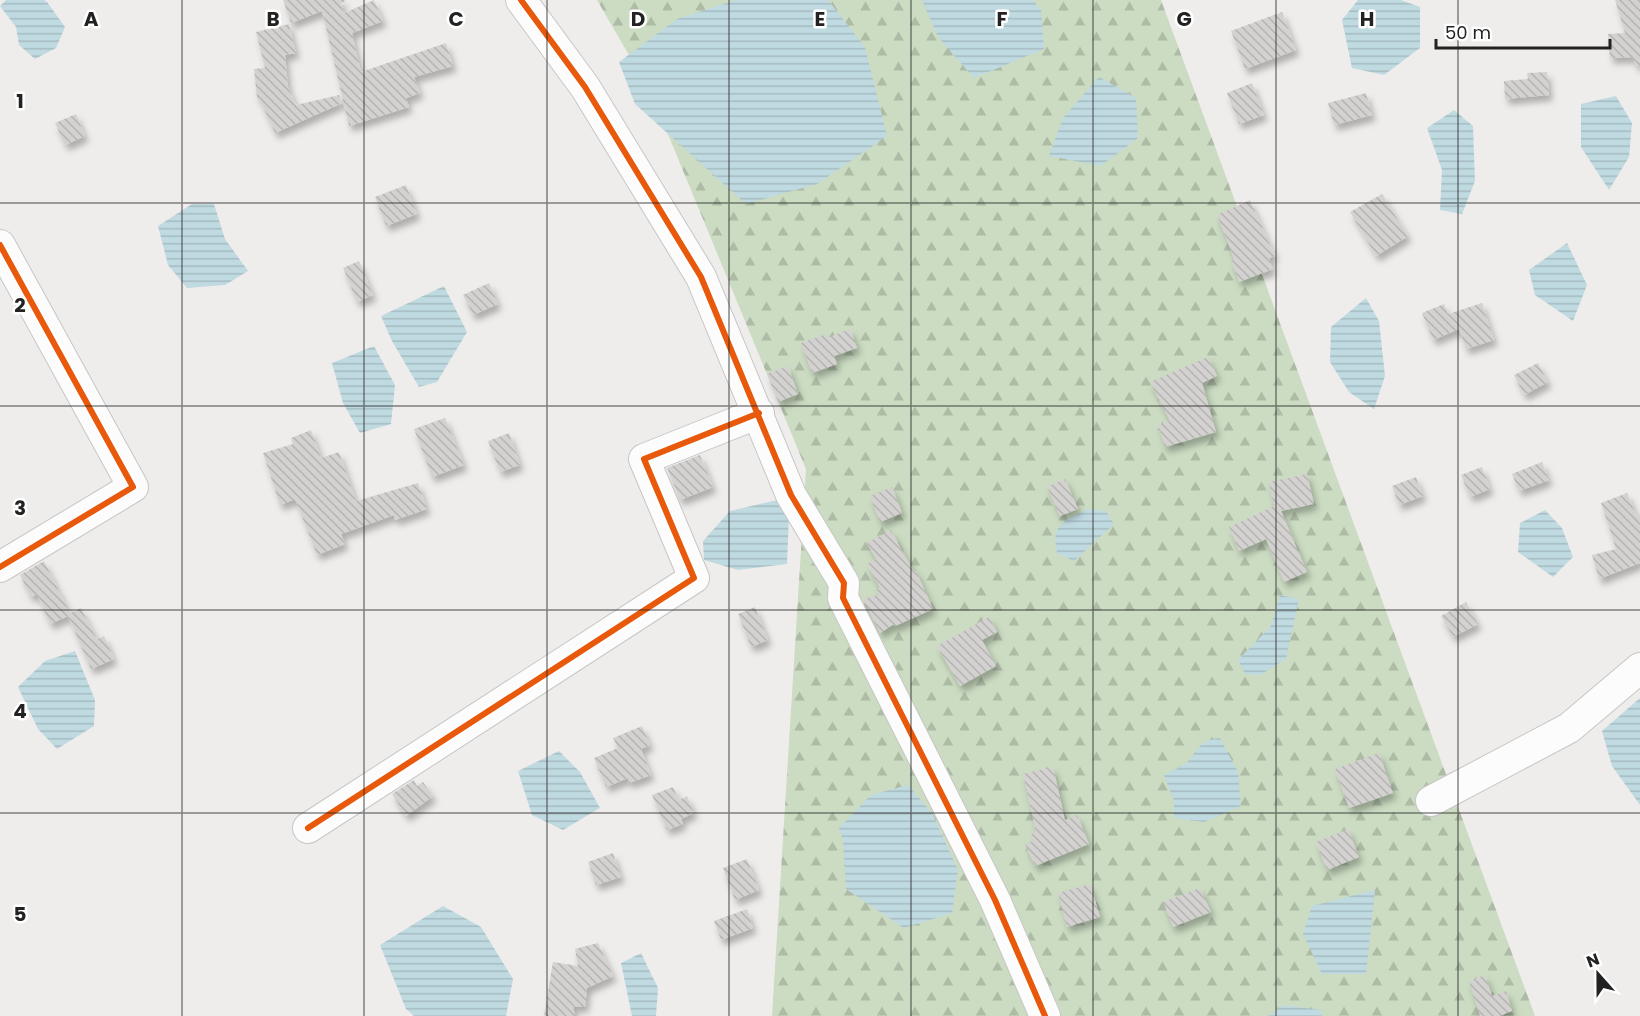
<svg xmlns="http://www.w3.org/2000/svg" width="1640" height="1016" viewBox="0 0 1640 1016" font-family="Poppins,sans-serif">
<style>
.forest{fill:url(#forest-firs)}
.water{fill:url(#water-rules)}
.building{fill:url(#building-back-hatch);filter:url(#shadow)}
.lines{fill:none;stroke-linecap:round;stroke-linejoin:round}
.minor-casing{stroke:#c7c6c5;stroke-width:32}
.minor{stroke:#fdfcfc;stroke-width:30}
.cycleway-casing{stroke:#fff;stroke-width:10}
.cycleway{stroke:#e8590c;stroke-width:6}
.grid{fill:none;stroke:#222;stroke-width:1.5;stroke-opacity:0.55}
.grid-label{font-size:20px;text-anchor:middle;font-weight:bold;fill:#222;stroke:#fff;stroke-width:5;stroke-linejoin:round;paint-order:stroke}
</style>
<defs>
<pattern id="forest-firs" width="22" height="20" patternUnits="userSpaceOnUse" patternTransform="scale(1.5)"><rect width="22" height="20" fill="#cbdcc2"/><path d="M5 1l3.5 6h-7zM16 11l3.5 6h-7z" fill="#aebca6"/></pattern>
<pattern id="water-rules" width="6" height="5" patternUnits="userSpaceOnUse" patternTransform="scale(1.5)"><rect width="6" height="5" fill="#c0dae1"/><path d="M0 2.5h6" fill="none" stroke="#a5bbc1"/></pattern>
<pattern id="building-back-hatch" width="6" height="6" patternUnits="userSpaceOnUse" patternTransform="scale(1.5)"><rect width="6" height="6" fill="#d4d2d0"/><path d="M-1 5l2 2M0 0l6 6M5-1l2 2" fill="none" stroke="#b6b4b2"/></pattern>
<filter id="shadow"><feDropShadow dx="3.5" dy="6" stdDeviation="3" flood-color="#0004"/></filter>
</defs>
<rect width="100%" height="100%" fill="#efedeb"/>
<path class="forest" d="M 597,0 L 1161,0 L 1535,1016 L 772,1016 L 806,469 L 651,93 Z"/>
<path class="water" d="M 6,0 L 44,0 L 47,2 L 65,27 L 56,48 L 35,59 L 19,45 L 16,27 L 0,6 Z
M 736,0 L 828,0 L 865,47 L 887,136 L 817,184 L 746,204 L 635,104 L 619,62 L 677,19 Z
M 922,0 L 1033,0 L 1041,10 L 1044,49 L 974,78 L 938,37 Z
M 1358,0 L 1401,0 L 1420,7 L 1420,48 L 1384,75 L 1352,68 L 1342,20 Z
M 1099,77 L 1136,98 L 1138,138 L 1101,166 L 1049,156 L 1063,118 Z
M 1616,96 L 1632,123 L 1629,157 L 1609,190 L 1581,147 L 1581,104 Z
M 1454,110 L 1473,126 L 1475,181 L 1462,214 L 1440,210 L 1442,170 L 1427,128 Z
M 192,204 L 214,204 L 225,239 L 248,271 L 225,285 L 187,288 L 168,265 L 158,226 Z
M 1567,243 L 1587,285 L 1573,321 L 1535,295 L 1529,270 Z
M 444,286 L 467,332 L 437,382 L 419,387 L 392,341 L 381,316 Z
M 1366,298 L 1379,321 L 1385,376 L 1374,409 L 1349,392 L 1330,362 L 1331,327 Z
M 374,346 L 395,385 L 391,424 L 360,433 L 343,403 L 332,363 Z
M 777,500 L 789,516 L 787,564 L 738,570 L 704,560 L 703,541 L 730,511 Z
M 1087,509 L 1106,511 L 1114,524 L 1074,561 L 1057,553 C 1051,523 1063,522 1087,509 Z
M 1545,510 L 1562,528 L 1573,557 L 1553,577 L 1518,552 L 1520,523 Z
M 1280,595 L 1299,599 L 1286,659 L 1260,675 L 1245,674 L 1238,660 L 1271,626 Z
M 75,651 L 95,700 L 94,726 L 57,749 L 38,729 L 18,687 L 45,661 Z
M 1640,698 L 1640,805 L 1612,766 L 1602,731 Z
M 1220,738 L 1238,772 L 1241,806 L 1204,822 L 1174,818 L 1174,801 L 1164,775 C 1170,771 1180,768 1186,763 C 1200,752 1196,740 1220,738 Z
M 559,751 L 580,772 L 600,808 L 563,830 L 532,815 L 518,771 Z
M 908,785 L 932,813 L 958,870 L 952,913 L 904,928 L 846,889 L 843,840 L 839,828 L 871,795 Z
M 1375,890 L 1366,974 L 1322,974 L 1303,934 L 1312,906 Z
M 443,906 L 481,927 L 513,979 L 506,1016 L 414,1016 L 406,1009 L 380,945 Z
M 641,953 L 658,988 L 656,1016 L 632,1016 L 621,963 Z
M 1283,1005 L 1321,1010 L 1322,1016 L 1268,1016 Z"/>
<path class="building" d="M 283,0 L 346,0 L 341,4 L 344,13 L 374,0 L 383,21 L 352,33 L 361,72 L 446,43 L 453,66 L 414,77 L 420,93 L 406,98 L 409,107 L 349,126 L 322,11 L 291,23 Z
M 1615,0 L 1640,0 L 1640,66 L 1636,66 L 1633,57 L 1610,58 L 1608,34 L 1625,33 Z
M 1282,12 L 1296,50 L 1245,69 L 1231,31 Z
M 289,24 L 296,53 L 285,55 L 288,87 L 296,105 L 339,95 L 342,103 L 275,133 L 259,98 L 257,98 L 254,69 L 265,68 L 256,32 Z
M 1547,72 L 1549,95 L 1505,99 L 1504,81 L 1528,79 L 1527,73 Z
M 1252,83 L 1264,115 L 1239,124 L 1227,93 Z
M 1366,93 L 1372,115 L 1334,125 L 1328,103 Z
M 76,114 L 85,136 L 65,145 L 55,123 Z
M 406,185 L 417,214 L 386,226 L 375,197 Z
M 1382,194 L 1408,236 L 1376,256 L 1350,212 Z
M 1250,200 L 1275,256 L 1269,258 L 1273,269 L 1239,282 L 1231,260 L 1234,259 L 1217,215 Z
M 359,261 L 373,295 L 357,302 L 343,268 Z
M 489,283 L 498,304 L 473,315 L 463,295 Z
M 1482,303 L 1494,340 L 1466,349 L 1459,329 L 1433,340 L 1422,313 L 1444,304 L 1448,314 Z
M 850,329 L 857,348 L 834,356 L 837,364 L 812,373 L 801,343 L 826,334 L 827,338 Z
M 1208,357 L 1217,376 L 1202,383 L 1216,432 L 1165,447 L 1158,425 L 1170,421 L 1150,382 Z
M 1538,363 L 1548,382 L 1524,395 L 1514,375 Z
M 788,366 L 798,394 L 778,402 L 767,374 Z
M 445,418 L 464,465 L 432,477 L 414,429 Z
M 311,430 L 321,458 L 339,452 L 356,501 L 418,483 L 427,509 L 395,520 L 394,515 L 341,534 L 345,544 L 317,555 L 295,499 L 280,505 L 263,453 L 293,444 L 291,438 Z
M 509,433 L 520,465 L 500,472 L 488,441 Z
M 700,455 L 713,487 L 680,500 L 667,468 Z
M 1542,462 L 1549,480 L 1519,491 L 1512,474 Z
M 1482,467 L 1490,489 L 1470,497 L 1461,475 Z
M 1307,474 L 1314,504 L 1281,511 L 1307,572 L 1284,582 L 1266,539 L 1239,551 L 1229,527 L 1274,506 L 1269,482 Z
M 1416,477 L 1423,496 L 1399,505 L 1392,486 Z
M 1065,479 L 1078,509 L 1060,516 L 1047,487 Z
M 892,487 L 902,513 L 880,522 L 870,496 Z
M 1627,493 L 1640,523 L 1640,563 L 1599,579 L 1592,555 L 1616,549 L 1601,503 Z
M 891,530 L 914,572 L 916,571 L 933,609 L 895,626 L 894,624 L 880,633 L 863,599 L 878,595 L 876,590 L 880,588 L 867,564 L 876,559 L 867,543 Z
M 44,561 L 70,613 L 81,608 L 97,639 L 104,636 L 114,659 L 91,669 L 68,616 L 50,624 L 37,594 L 31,597 L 20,575 Z
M 1466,602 L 1478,624 L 1453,637 L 1441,616 Z
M 755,607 L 768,640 L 751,647 L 738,614 Z
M 989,617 L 997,632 L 982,640 L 996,666 L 960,686 L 937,646 Z
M 642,726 L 650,745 L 641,749 L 651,775 L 629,783 L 628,778 L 606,787 L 594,758 L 618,748 L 613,738 Z
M 1379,753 L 1393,793 L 1349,808 L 1335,769 Z
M 1053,767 L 1065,820 L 1077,815 L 1089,844 L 1035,866 L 1025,844 L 1034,841 L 1031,834 L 1036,832 L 1023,774 Z
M 414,780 L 417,786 L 423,782 L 433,796 L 406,816 L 392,794 Z
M 673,787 L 679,800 L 687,796 L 694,813 L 681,819 L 683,824 L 667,830 L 652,795 Z
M 1348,829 L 1359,857 L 1327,870 L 1316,842 Z
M 613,853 L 621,877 L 596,885 L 588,862 Z
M 747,859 L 759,890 L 735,900 L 723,868 Z
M 1090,884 L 1100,917 L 1067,927 L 1058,893 Z
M 1200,888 L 1211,912 L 1173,927 L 1163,902 Z
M 747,909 L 753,928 L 721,940 L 714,921 Z
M 598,943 L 613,976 L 587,988 L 585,1007 L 573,1006 L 575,1016 L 544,1016 L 553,962 L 578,966 L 575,949 Z
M 1485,975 L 1492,996 L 1506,991 L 1512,1011 L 1499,1016 L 1480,1016 L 1469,981 Z"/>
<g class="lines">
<g class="minor-casing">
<path id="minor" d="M 521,0 L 585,87 L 701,277 L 791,495 L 844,583 L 843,598 L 995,900 L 1045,1016
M 0,245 L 133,487 L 0,567
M 1431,801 L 1569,728 L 1640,668
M 308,828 L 694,578 L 644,459 L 759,413"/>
</g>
<use href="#minor" class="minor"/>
<g class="cycleway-casing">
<path id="cycleway" d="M 521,0 L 585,87 L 701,277 L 791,495 L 844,583 L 843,598 L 995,900 L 1045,1016
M 0,245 L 133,487 L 0,567
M 308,828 L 694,578 L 644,459 L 759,413"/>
</g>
<use href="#cycleway" class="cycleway"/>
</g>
<path class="grid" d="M 182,0 L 182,1016M 364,0 L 364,1016M 547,0 L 547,1016M 729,0 L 729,1016M 911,0 L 911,1016M 1093,0 L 1093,1016M 1276,0 L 1276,1016M 1458,0 L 1458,1016M 0,203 L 1640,203M 0,406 L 1640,406M 0,610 L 1640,610M 0,813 L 1640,813"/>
<g class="grid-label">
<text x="91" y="26">A</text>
<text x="273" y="26">B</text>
<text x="456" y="26">C</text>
<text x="638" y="26">D</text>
<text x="820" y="26">E</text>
<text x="1002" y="26">F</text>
<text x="1184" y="26">G</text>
<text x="1367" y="26">H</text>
<text x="20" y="108">1</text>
<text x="20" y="312">2</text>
<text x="20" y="515">3</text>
<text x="20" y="718">4</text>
<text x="20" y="921">5</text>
</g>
<g transform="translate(1598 974) rotate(339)" stroke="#ffffff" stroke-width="4.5" paint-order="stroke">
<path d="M0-4.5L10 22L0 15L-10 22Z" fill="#222222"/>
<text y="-9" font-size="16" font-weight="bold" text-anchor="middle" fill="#222222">N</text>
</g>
<path d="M1436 39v9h174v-9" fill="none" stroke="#222222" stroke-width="3"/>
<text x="1445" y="39" font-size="18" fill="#222222" stroke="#ffffff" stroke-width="4.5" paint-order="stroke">50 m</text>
</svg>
